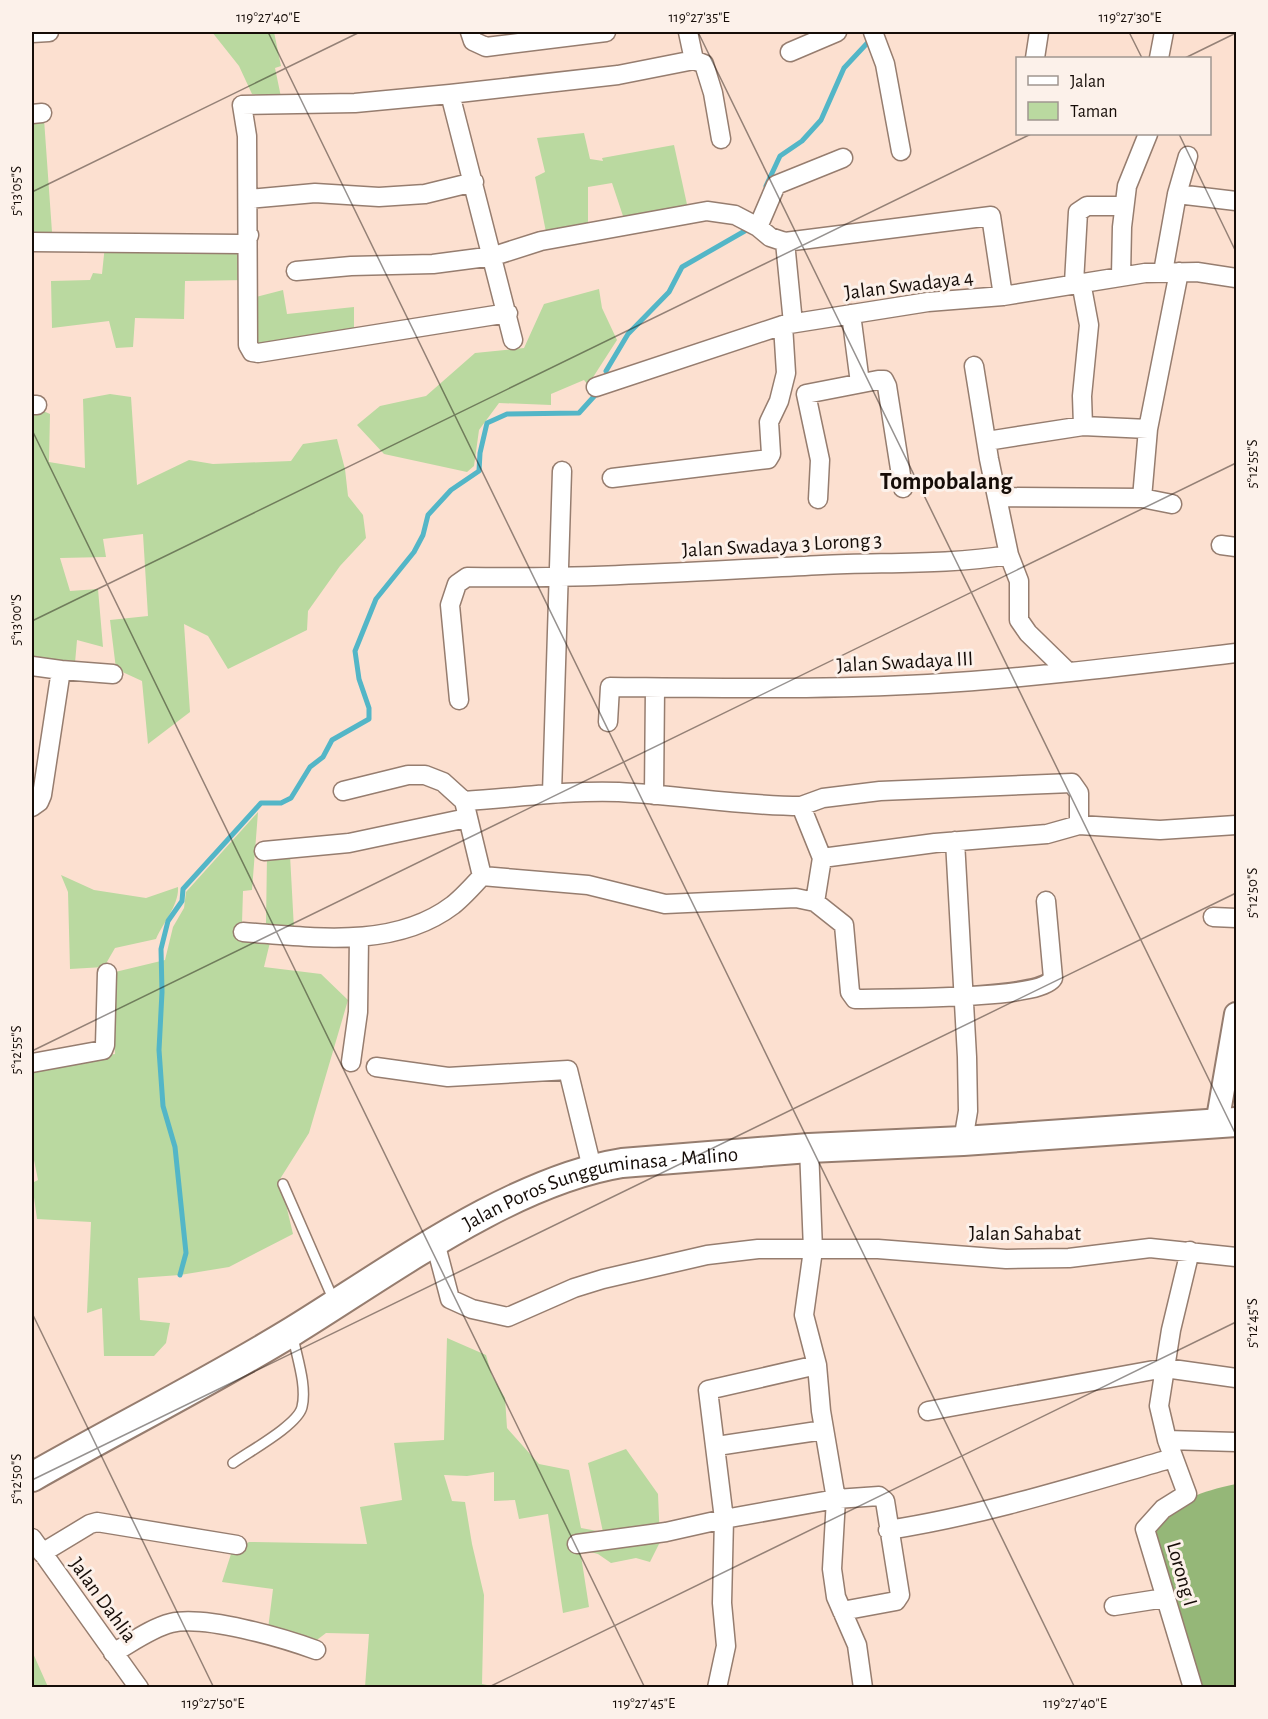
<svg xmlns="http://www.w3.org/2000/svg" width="1268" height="1719" viewBox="0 0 1268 1719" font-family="'Alegreya Sans',sans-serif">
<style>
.green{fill:#bad9a0}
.forest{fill:#95b778}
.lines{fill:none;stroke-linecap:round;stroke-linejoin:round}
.stream{stroke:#53b6c7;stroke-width:5}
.service-casing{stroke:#967d6f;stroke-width:12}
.minor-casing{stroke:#967d6f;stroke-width:21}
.tertiary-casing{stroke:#967d6f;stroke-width:26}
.primary-casing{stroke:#967d6f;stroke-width:32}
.service{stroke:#fff;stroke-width:9}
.minor{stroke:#fff;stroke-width:18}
.tertiary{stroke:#fff;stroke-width:22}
.primary{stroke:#fff;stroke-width:28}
.ticks{fill:none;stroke:#160d08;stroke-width:1.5;stroke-opacity:0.45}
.labels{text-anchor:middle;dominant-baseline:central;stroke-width:6;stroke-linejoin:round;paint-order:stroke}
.street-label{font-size:21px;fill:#160d08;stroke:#fcf1ea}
.quarter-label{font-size:24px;font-weight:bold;fill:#160d08;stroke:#fcf1ea}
.neatline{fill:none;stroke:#160d08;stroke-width:2}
.ticks-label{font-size:15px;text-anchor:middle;fill:#160d08}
</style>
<rect width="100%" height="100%" fill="#fce0d0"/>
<path class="green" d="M 212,32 L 274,32 L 281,66 L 275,68 L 281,97 L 252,94 L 239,66 Z
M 44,119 L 52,232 L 32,233 L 32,120 Z
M 584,133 L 590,159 L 603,161 L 602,158 L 674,145 L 688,209 L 624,219 L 612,183 L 588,187 L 588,228 L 547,237 L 535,177 L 545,172 L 537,138 Z
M 105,245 L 251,246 L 247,280 L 185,281 L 184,319 L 135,318 L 133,347 L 116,348 L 109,321 L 52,328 L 51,281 L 90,280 L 93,273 L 102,274 Z
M 599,289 L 602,308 L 617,340 L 588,385 L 584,380 L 551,394 L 551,405 L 499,403 L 479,430 L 474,466 L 467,472 L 384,454 L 357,425 L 380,406 L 426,396 L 475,353 L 524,348 L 544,304 Z
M 283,290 L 287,314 L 354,307 L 354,342 L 251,355 L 256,297 Z
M 110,394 L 131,397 L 137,485 L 189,460 L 213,464 L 291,461 L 303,444 L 337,439 L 345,469 L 348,496 L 363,515 L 366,538 L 340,566 L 308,611 L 307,630 L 228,669 L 208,636 L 184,624 L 190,712 L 148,744 L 142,681 L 116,669 L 110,620 L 148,616 L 143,534 L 103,539 L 106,557 L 60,558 L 70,591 L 98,589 L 103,647 L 77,640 L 75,663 L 32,660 L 32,395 L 32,406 L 50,414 L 49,462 L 85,468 L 83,399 Z
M 258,812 L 252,890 L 243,891 L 242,923 L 266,923 L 267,856 L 290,855 L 294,929 L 274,926 L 264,967 L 321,974 L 348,1000 L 309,1133 L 280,1179 L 293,1234 L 229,1267 L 180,1275 L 138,1278 L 140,1320 L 170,1323 L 166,1343 L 154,1356 L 104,1356 L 102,1308 L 87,1313 L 91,1222 L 37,1219 L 32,1183 L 38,1180 L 32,1150 L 32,1067 L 115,1054 L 111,973 L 165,960 L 173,927 L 184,908 L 186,892 Z
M 61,875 L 94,890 L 146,898 L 178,887 C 179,905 164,921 156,939 L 115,948 L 104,967 L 70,969 L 68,892 Z
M 447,1338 L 486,1355 L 492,1376 L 505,1398 L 507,1428 L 539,1464 L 569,1470 L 581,1528 L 603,1532 L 588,1463 L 626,1449 L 658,1494 L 660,1542 L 650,1562 L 636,1558 L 611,1563 L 598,1554 L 580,1549 L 589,1607 L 563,1613 L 548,1514 L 519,1519 L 515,1500 L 494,1501 L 494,1472 L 467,1476 L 444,1475 L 452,1501 L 465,1502 L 472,1544 L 484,1595 L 482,1684 L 497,1687 L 365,1687 L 369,1634 L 326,1633 L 305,1649 L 268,1629 L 273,1589 L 222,1582 L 231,1554 L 249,1542 L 367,1544 L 360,1507 L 402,1500 L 394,1443 L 444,1440 Z
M 32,1651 L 48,1687 L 32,1687 Z"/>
<path class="forest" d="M 1236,1484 L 1236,1687 L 1196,1687 L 1151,1533 C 1179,1499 1195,1493 1236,1484 Z"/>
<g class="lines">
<path class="stream" d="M 766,186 L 780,156 L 802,141 L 821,120 L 844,68 L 872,38
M 606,371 L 628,334 L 669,292 L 682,267 L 750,228
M 180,1275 L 186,1253 L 175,1147 L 163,1106 L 159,1050 L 162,992 L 161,949 L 168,921 L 182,901 L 183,889 L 261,803 L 281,803 L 291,798 L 310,767 L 323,757 L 332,740 L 369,719 L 369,708 L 359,679 L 355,651 L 376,599 L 414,552 L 423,535 L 428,515 L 451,490 L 479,471 L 480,453 L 487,423 L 507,414 L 579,413 L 598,392"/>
<g class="service-casing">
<path id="service" d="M 283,1184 L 334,1301
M 233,1463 C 248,1452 298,1425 302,1407 C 307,1386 297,1358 293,1337"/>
</g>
<g class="minor-casing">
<path id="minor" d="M 470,32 L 473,41 L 486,47 L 606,32
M 873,32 L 885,64 L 901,151
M 32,33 L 49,32
M 790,52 L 837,32
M 1035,58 L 1039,32
M 1159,58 L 1164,32
M 694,60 L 704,64 L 713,93 L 721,139
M 450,94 L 513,340
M 32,114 L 42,113
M 1177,194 L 1188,156
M 248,199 L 315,193 L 379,197 L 425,194 L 474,182
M 758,227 L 776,185 L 843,158
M 32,242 L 241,244 L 246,242 L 249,235
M 296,271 L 351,266 L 433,264 L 494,256 L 541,241 L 707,211 L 735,215 L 758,227 L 770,237 L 785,242
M 1163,272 L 1177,194 L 1236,201
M 1121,276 L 1122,227 L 1127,186 L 1148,134
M 1074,283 L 1078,212 L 1087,206 L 1124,206
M 508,313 L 258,353 L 252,352 L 248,345 L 247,136 L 242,105 L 355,103 L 450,94 L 618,75 L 694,60 L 688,32
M 851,314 L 860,383
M 793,323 L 785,242 L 991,216 L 1003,296
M 974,366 L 989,459 L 1009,555 L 1019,581 L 1019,620 L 1028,633 L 1068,672
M 596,387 L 783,325 L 928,302 L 1003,296 L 1145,273 L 1197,272 L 1236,278
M 32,405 L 37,405
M 1083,426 L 1148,429
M 987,441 L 1083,426 L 1082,396 L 1089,325 L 1081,282
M 612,478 L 768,459 L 771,454 L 769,422 L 779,401 L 786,373 L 783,325
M 998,497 L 1142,498 L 1148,429 L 1179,272
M 1142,498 L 1172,504
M 818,499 L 820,460 L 806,394 L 878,380 L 884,380 L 887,386 L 903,488
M 1221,545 L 1236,547
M 32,666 L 61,670 L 42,795 L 39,802 L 32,807
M 61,670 L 113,674
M 459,700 L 450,605 L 457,584 L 467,577 C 586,579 704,571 822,565 C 884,562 948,565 1009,555
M 608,722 L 610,687 C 716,688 822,690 928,684 C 1031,678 1134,665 1236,653
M 343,791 L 408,775 L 425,775 L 443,782 L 464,801 L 482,876 L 588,885 L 665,904 L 796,898 L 815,902 L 844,925 L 850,992 L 855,999 C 885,998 1042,1000 1053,978 L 1046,901
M 552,793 L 562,471
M 654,795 L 655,688
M 464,801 C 516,798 567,790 619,792 C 680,795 740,806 801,806 L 822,858 L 815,902
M 801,806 L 823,798 L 880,791 L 1072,783 L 1079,793 L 1079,825
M 955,841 L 967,1057 L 968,1111 L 963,1141
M 264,851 L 349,843 L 467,818
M 822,858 L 935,843 L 1047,834 L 1079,825 L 1160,830 L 1236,825
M 1213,917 L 1236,918
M 243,932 C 311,937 394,950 453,905 C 463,897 473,886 482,876
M 351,1062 L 358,1012 L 359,937
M 32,1063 L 103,1050 L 105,1045 L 107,973
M 376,1067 L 448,1077 L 568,1070 L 592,1168
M 809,1148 L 813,1250 L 804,1315 L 817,1365
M 435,1242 L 450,1299 L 472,1309 L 508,1317 L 574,1288 L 603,1279 L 707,1255 L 758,1249 L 878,1249 L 1006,1259 L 1069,1258 L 1150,1248 L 1236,1257
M 1190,1251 L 1171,1330 L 1159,1406 L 1167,1440 L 1187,1494 L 1163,1509 L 1145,1529 L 1193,1688
M 817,1365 L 821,1411 L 836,1499 L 724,1519 L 708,1390 Z
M 928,1411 L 1165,1368 L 1236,1378
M 1167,1440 L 1236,1442
M 717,1446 L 824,1430
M 888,1530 C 985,1515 1079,1485 1173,1458
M 32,1538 L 139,1688
M 577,1544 L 666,1532 L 724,1519 L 722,1603 L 726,1646 L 717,1688
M 42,1553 L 90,1524 L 97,1522 L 237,1545
M 1114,1606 L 1165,1598
M 842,1611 L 896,1601 L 900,1595 L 885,1501 L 879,1496 L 836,1499 L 832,1569 L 836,1597 L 857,1645 L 863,1688
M 113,1653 C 131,1643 151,1628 171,1623 C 205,1615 283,1638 316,1650"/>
</g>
<g class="tertiary-casing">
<path id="tertiary" d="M 1217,1124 L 1236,1014"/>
</g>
<g class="primary-casing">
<g id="primary">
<path id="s1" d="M 32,1477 C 118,1428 208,1383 293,1331 C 389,1272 511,1181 622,1163 L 809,1148 L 963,1141 L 1236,1122"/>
</g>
</g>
<use href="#service" class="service"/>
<use href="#minor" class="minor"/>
<use href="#tertiary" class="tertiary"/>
<use href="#primary" class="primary"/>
</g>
<path class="ticks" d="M 268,32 L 1075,1688M 698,32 L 1236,1135M 1129,32 L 1142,58M 1185,58 L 1236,33M 1179,134 L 1236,252M 32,192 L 360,32M 32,430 L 645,1688M 32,621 L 1031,134M 32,1051 L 1236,463M 32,1313 L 214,1688M 32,1480 L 1236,893M 487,1688 L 1236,1322"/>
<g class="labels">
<g class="street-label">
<text transform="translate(909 285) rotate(-7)">Jalan Swadaya 4</text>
<text transform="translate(782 545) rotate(-3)">Jalan Swadaya 3 Lorong 3</text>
<text transform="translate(905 662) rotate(-3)">Jalan Swadaya III</text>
<text stroke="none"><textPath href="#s1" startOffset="644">Jalan Poros Sungguminasa - Malino</textPath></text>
<text x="1025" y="1233">Jalan Sahabat</text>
<text transform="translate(1182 1574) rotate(74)">Lorong I</text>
<text transform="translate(103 1600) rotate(54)">Jalan Dahlia</text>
</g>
<g class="quarter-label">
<text x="946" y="482">Tompobalang</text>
</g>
</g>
<rect width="1268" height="1719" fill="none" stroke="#fcf1ea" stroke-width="66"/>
<rect x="1016" y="57" width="195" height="78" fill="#fcf1ea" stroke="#a09690" stroke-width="1.5"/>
<rect x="1028" y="76" width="30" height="9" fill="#ffffff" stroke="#a09690" stroke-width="1.5"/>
<text x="1070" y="87" font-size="18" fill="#160d08">Jalan</text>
<rect x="1028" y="102" width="30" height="18" fill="#bad9a0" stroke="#a09690" stroke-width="1.5"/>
<text x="1070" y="117" font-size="18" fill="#160d08">Taman</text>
<rect x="33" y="33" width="1202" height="1653" class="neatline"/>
<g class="ticks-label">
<text x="268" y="22">119°27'40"E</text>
<text x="699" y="22">119°27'35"E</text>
<text x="1130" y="22">119°27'30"E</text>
<text transform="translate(16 191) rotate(-90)" y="5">5°13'05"S</text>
<text transform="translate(1252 464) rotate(-90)" y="5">5°12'55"S</text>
<text transform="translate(16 620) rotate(-90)" y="5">5°13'00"S</text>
<text transform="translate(1252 893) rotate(-90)" y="5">5°12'50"S</text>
<text transform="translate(16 1050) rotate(-90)" y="5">5°12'55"S</text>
<text transform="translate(1252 1323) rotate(-90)" y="5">5°12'45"S</text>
<text transform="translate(16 1479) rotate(-90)" y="5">5°12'50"S</text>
<text x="213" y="1708">119°27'50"E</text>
<text x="644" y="1708">119°27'45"E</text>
<text x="1075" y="1708">119°27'40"E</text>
</g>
</svg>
